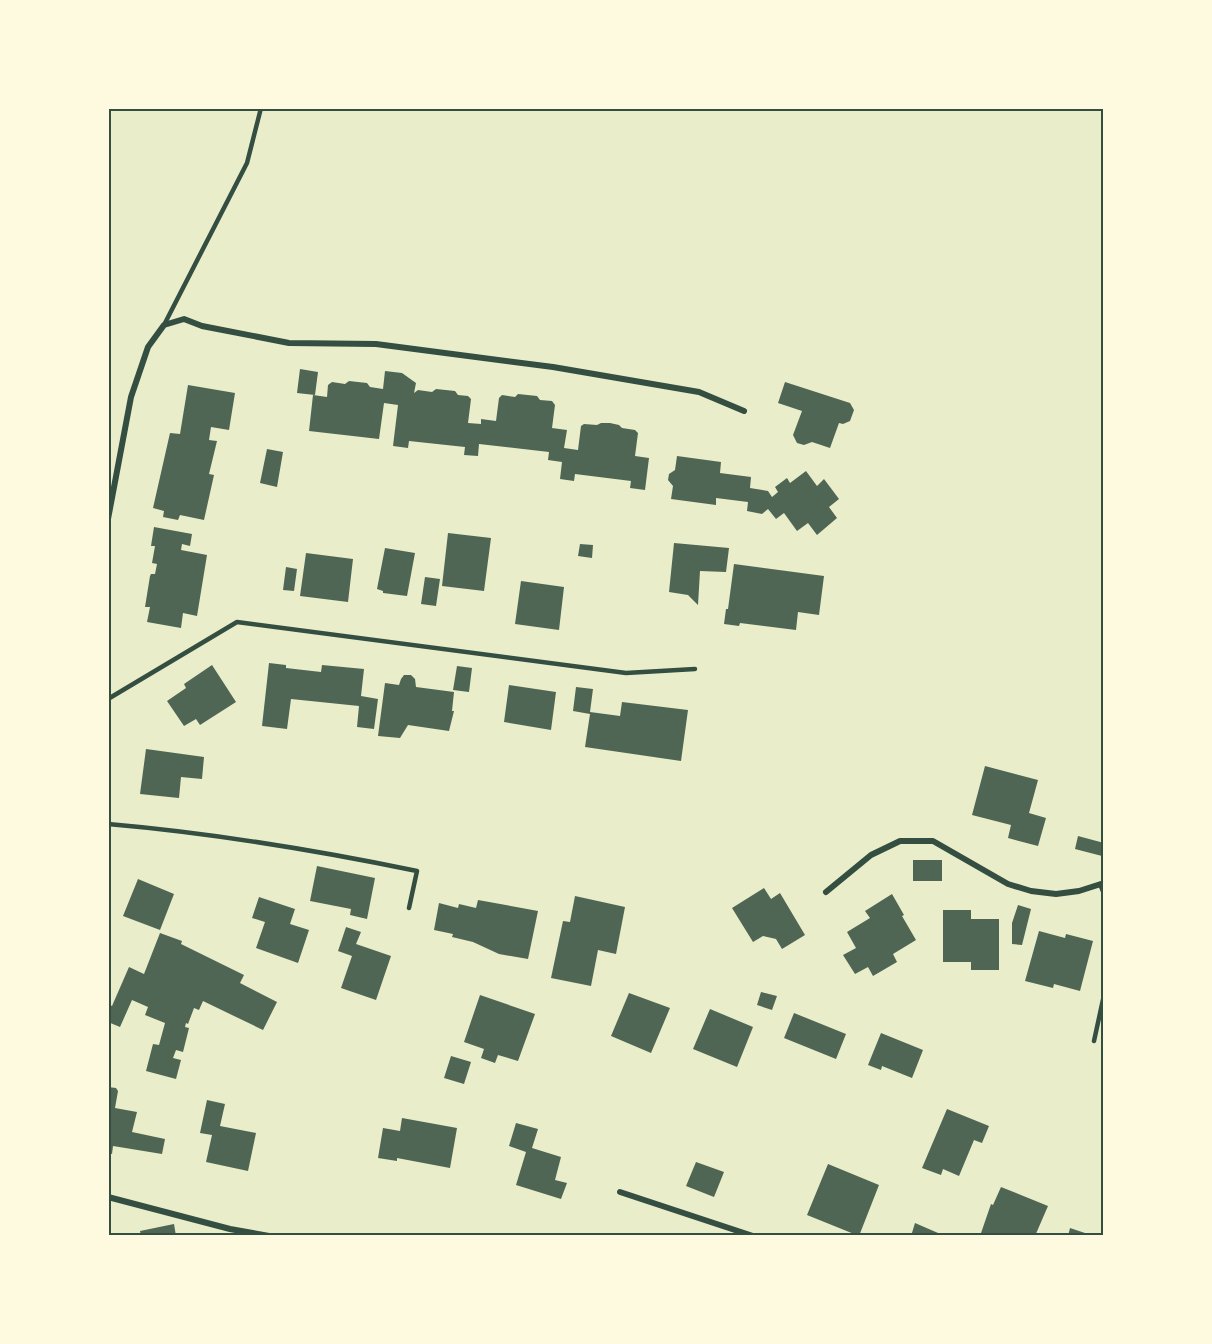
<svg xmlns="http://www.w3.org/2000/svg" width="1212" height="1344" viewBox="0 0 1212 1344" font-family="'Roboto Condensed',sans-serif">
<style>
.building{fill:#4f6655}
.lines{fill:none;stroke-linecap:round;stroke-linejoin:round}
.service{stroke:#344e41;stroke-width:4.5}
.minor{stroke:#344e41;stroke-width:6}
.neatline{fill:none;stroke:#344e41;stroke-width:2}
</style>
<rect width="100%" height="100%" fill="#e9edc9"/>
<path class="building" d="M 300,369 L 318,372 L 315,395 L 297,393 Z
M 385,371 L 402,373 L 416,383 L 414,393 L 418,390 L 432,392 L 436,389 L 455,391 L 458,395 L 468,396 L 471,399 L 468,423 L 481,424 L 481,419 L 496,421 L 499,398 L 502,395 L 515,397 L 518,394 L 537,396 L 540,400 L 552,401 L 555,405 L 552,428 L 567,430 L 564,448 L 578,450 L 581,426 L 584,424 L 597,425 L 601,423 L 610,423 L 619,425 L 622,428 L 635,430 L 638,433 L 635,456 L 649,458 L 645,490 L 630,488 L 631,481 L 575,474 L 574,481 L 560,479 L 562,462 L 548,460 L 549,452 L 479,444 L 478,456 L 464,455 L 465,447 L 409,441 L 408,448 L 393,446 L 398,405 L 384,403 L 379,439 L 309,431 L 313,395 L 327,397 L 328,385 L 332,382 L 345,384 L 349,381 L 367,383 L 370,387 L 383,389 Z
M 785,382 L 850,403 L 854,410 L 850,421 L 843,424 L 839,423 L 830,448 L 812,442 L 804,445 L 797,443 L 793,435 L 802,411 L 778,403 Z
M 188,385 L 235,393 L 229,430 L 211,427 L 209,440 L 217,441 L 209,474 L 214,475 L 204,520 L 180,515 L 178,520 L 163,517 L 164,511 L 153,508 L 170,433 L 180,434 Z
M 267,449 L 283,452 L 277,487 L 260,483 Z
M 677,456 L 721,462 L 720,473 L 751,477 L 750,488 L 768,491 L 772,497 L 778,492 L 775,487 L 787,478 L 790,483 L 806,471 L 817,486 L 824,479 L 839,499 L 829,507 L 837,518 L 817,535 L 808,523 L 797,531 L 784,513 L 776,519 L 768,509 L 762,514 L 747,511 L 748,502 L 716,498 L 716,505 L 671,499 L 673,486 L 668,480 L 669,474 L 675,470 Z
M 154,527 L 192,534 L 190,546 L 182,544 L 181,550 L 207,555 L 197,616 L 183,613 L 181,628 L 147,622 L 150,607 L 145,607 L 150,576 L 151,574 L 155,574 L 157,564 L 152,563 L 155,546 L 151,546 Z
M 448,533 L 491,538 L 484,591 L 442,586 Z
M 674,543 L 729,548 L 726,572 L 700,571 L 698,605 L 688,595 L 669,592 Z
M 580,544 L 593,545 L 592,558 L 578,556 Z
M 385,548 L 415,553 L 407,596 L 383,593 L 383,591 L 377,589 Z
M 306,553 L 353,559 L 348,602 L 300,596 Z
M 734,564 L 824,576 L 819,615 L 798,612 L 796,630 L 740,623 L 739,626 L 724,624 L 726,609 L 728,609 Z
M 286,567 L 297,569 L 294,591 L 283,590 Z
M 425,577 L 440,579 L 436,606 L 421,604 Z
M 521,581 L 564,587 L 559,630 L 515,624 Z
M 269,663 L 286,665 L 286,668 L 321,672 L 322,665 L 364,669 L 361,696 L 378,699 L 374,729 L 357,727 L 359,706 L 291,699 L 287,729 L 262,726 Z
M 212,665 L 236,702 L 200,725 L 196,719 L 184,726 L 167,701 L 186,688 L 184,684 Z
M 457,666 L 472,668 L 469,692 L 453,690 Z
M 404,675 L 411,675 L 415,679 L 416,687 L 454,692 L 452,711 L 454,711 L 449,731 L 408,725 L 400,738 L 378,736 L 385,683 L 399,685 L 401,679 Z
M 509,685 L 556,692 L 551,730 L 504,722 Z
M 576,687 L 593,689 L 590,712 L 620,716 L 622,702 L 688,710 L 681,761 L 585,747 L 590,714 L 573,711 Z
M 146,749 L 204,757 L 202,779 L 181,777 L 179,798 L 140,794 Z
M 985,766 L 1038,780 L 1029,813 L 1046,818 L 1038,846 L 1008,838 L 1011,825 L 972,815 Z
M 1078,836 L 1104,843 L 1102,856 L 1075,849 Z
M 913,860 L 942,860 L 942,881 L 913,881 Z
M 317,866 L 375,878 L 367,919 L 350,915 L 351,909 L 310,901 Z
M 138,879 L 174,894 L 160,930 L 123,916 Z
M 764,888 L 771,899 L 780,893 L 805,935 L 782,949 L 776,939 L 763,936 L 753,942 L 732,908 Z
M 892,894 L 904,915 L 902,916 L 916,940 L 893,954 L 897,962 L 873,976 L 868,967 L 855,974 L 843,955 L 856,948 L 847,932 L 870,918 L 865,911 Z
M 575,896 L 625,907 L 616,954 L 598,950 L 591,986 L 551,978 L 563,921 L 570,922 Z
M 259,897 L 295,909 L 290,924 L 309,930 L 298,963 L 256,948 L 265,922 L 252,918 Z
M 478,900 L 538,911 L 528,959 L 499,954 L 473,942 L 452,937 L 453,934 L 434,930 L 439,903 L 458,908 L 459,904 L 476,908 Z
M 1018,905 L 1031,909 L 1022,945 L 1012,944 L 1012,923 Z
M 943,910 L 971,910 L 971,919 L 999,919 L 999,970 L 971,970 L 971,962 L 943,962 Z
M 346,927 L 361,932 L 356,944 L 391,956 L 376,1000 L 341,988 L 352,956 L 338,951 Z
M 1039,931 L 1065,938 L 1066,934 L 1093,941 L 1080,991 L 1054,984 L 1053,988 L 1025,981 Z
M 160,933 L 182,941 L 181,944 L 244,975 L 240,983 L 277,1002 L 263,1030 L 203,1001 L 199,1010 L 194,1008 L 188,1024 L 186,1023 L 185,1027 L 189,1028 L 183,1052 L 176,1050 L 173,1058 L 181,1060 L 176,1079 L 146,1071 L 153,1044 L 159,1045 L 165,1023 L 145,1015 L 148,1007 L 132,1000 L 120,1027 L 108,1022 L 108,1004 L 112,1006 L 129,967 L 144,974 Z
M 761,992 L 777,996 L 772,1010 L 757,1005 Z
M 629,993 L 670,1008 L 651,1053 L 611,1036 Z
M 480,995 L 535,1014 L 518,1061 L 498,1055 L 495,1063 L 481,1058 L 484,1049 L 464,1042 Z
M 710,1009 L 753,1027 L 737,1067 L 693,1049 Z
M 794,1013 L 846,1034 L 836,1059 L 784,1038 Z
M 881,1033 L 923,1050 L 912,1078 L 882,1066 L 881,1070 L 868,1065 Z
M 451,1056 L 471,1062 L 464,1084 L 444,1078 Z
M 108,1087 L 116,1088 L 118,1091 L 115,1108 L 137,1112 L 132,1132 L 165,1139 L 162,1154 L 113,1146 L 112,1154 L 108,1153 Z
M 207,1100 L 225,1104 L 220,1126 L 256,1133 L 248,1171 L 206,1162 L 212,1135 L 200,1133 Z
M 947,1109 L 989,1126 L 982,1143 L 974,1140 L 959,1176 L 943,1169 L 941,1175 L 922,1168 Z
M 402,1118 L 457,1128 L 450,1168 L 397,1158 L 397,1161 L 378,1158 L 383,1128 L 400,1131 Z
M 516,1123 L 538,1129 L 532,1148 L 561,1157 L 555,1180 L 567,1183 L 561,1199 L 516,1185 L 526,1152 L 509,1146 Z
M 696,1162 L 724,1172 L 714,1197 L 686,1186 Z
M 828,1164 L 879,1185 L 859,1236 L 807,1215 Z
M 1001,1187 L 1048,1206 L 1035,1236 L 980,1236 L 991,1204 L 993,1205 Z
M 915,1223 L 945,1236 L 911,1236 Z
M 174,1224 L 176,1236 L 141,1236 L 140,1231 Z
M 1070,1228 L 1094,1236 L 1068,1236 Z"/>
<g class="lines">
<path class="service" d="M 164,325 L 247,163 L 261,108
M 108,699 L 237,622 L 626,673 L 695,669
M 108,824 C 212,833 315,850 417,871 L 409,908
M 1100,884 L 1104,894
M 1094,1041 L 1104,995"/>
<path class="minor" d="M 108,519 L 131,397 L 148,347 L 164,325 L 184,319 L 202,326 L 289,343 L 376,344 L 553,367 L 699,392 L 744,411
M 826,892 L 871,855 L 900,841 L 933,841 L 1008,884 L 1031,891 L 1056,894 L 1079,891 L 1104,883
M 620,1192 L 753,1236
M 108,1197 L 230,1229 L 269,1236"/>
</g>
<rect width="1212" height="1344" fill="none" stroke="#fefae0" stroke-width="219"/>
<rect x="110" y="110" width="992" height="1124" class="neatline"/>
</svg>
